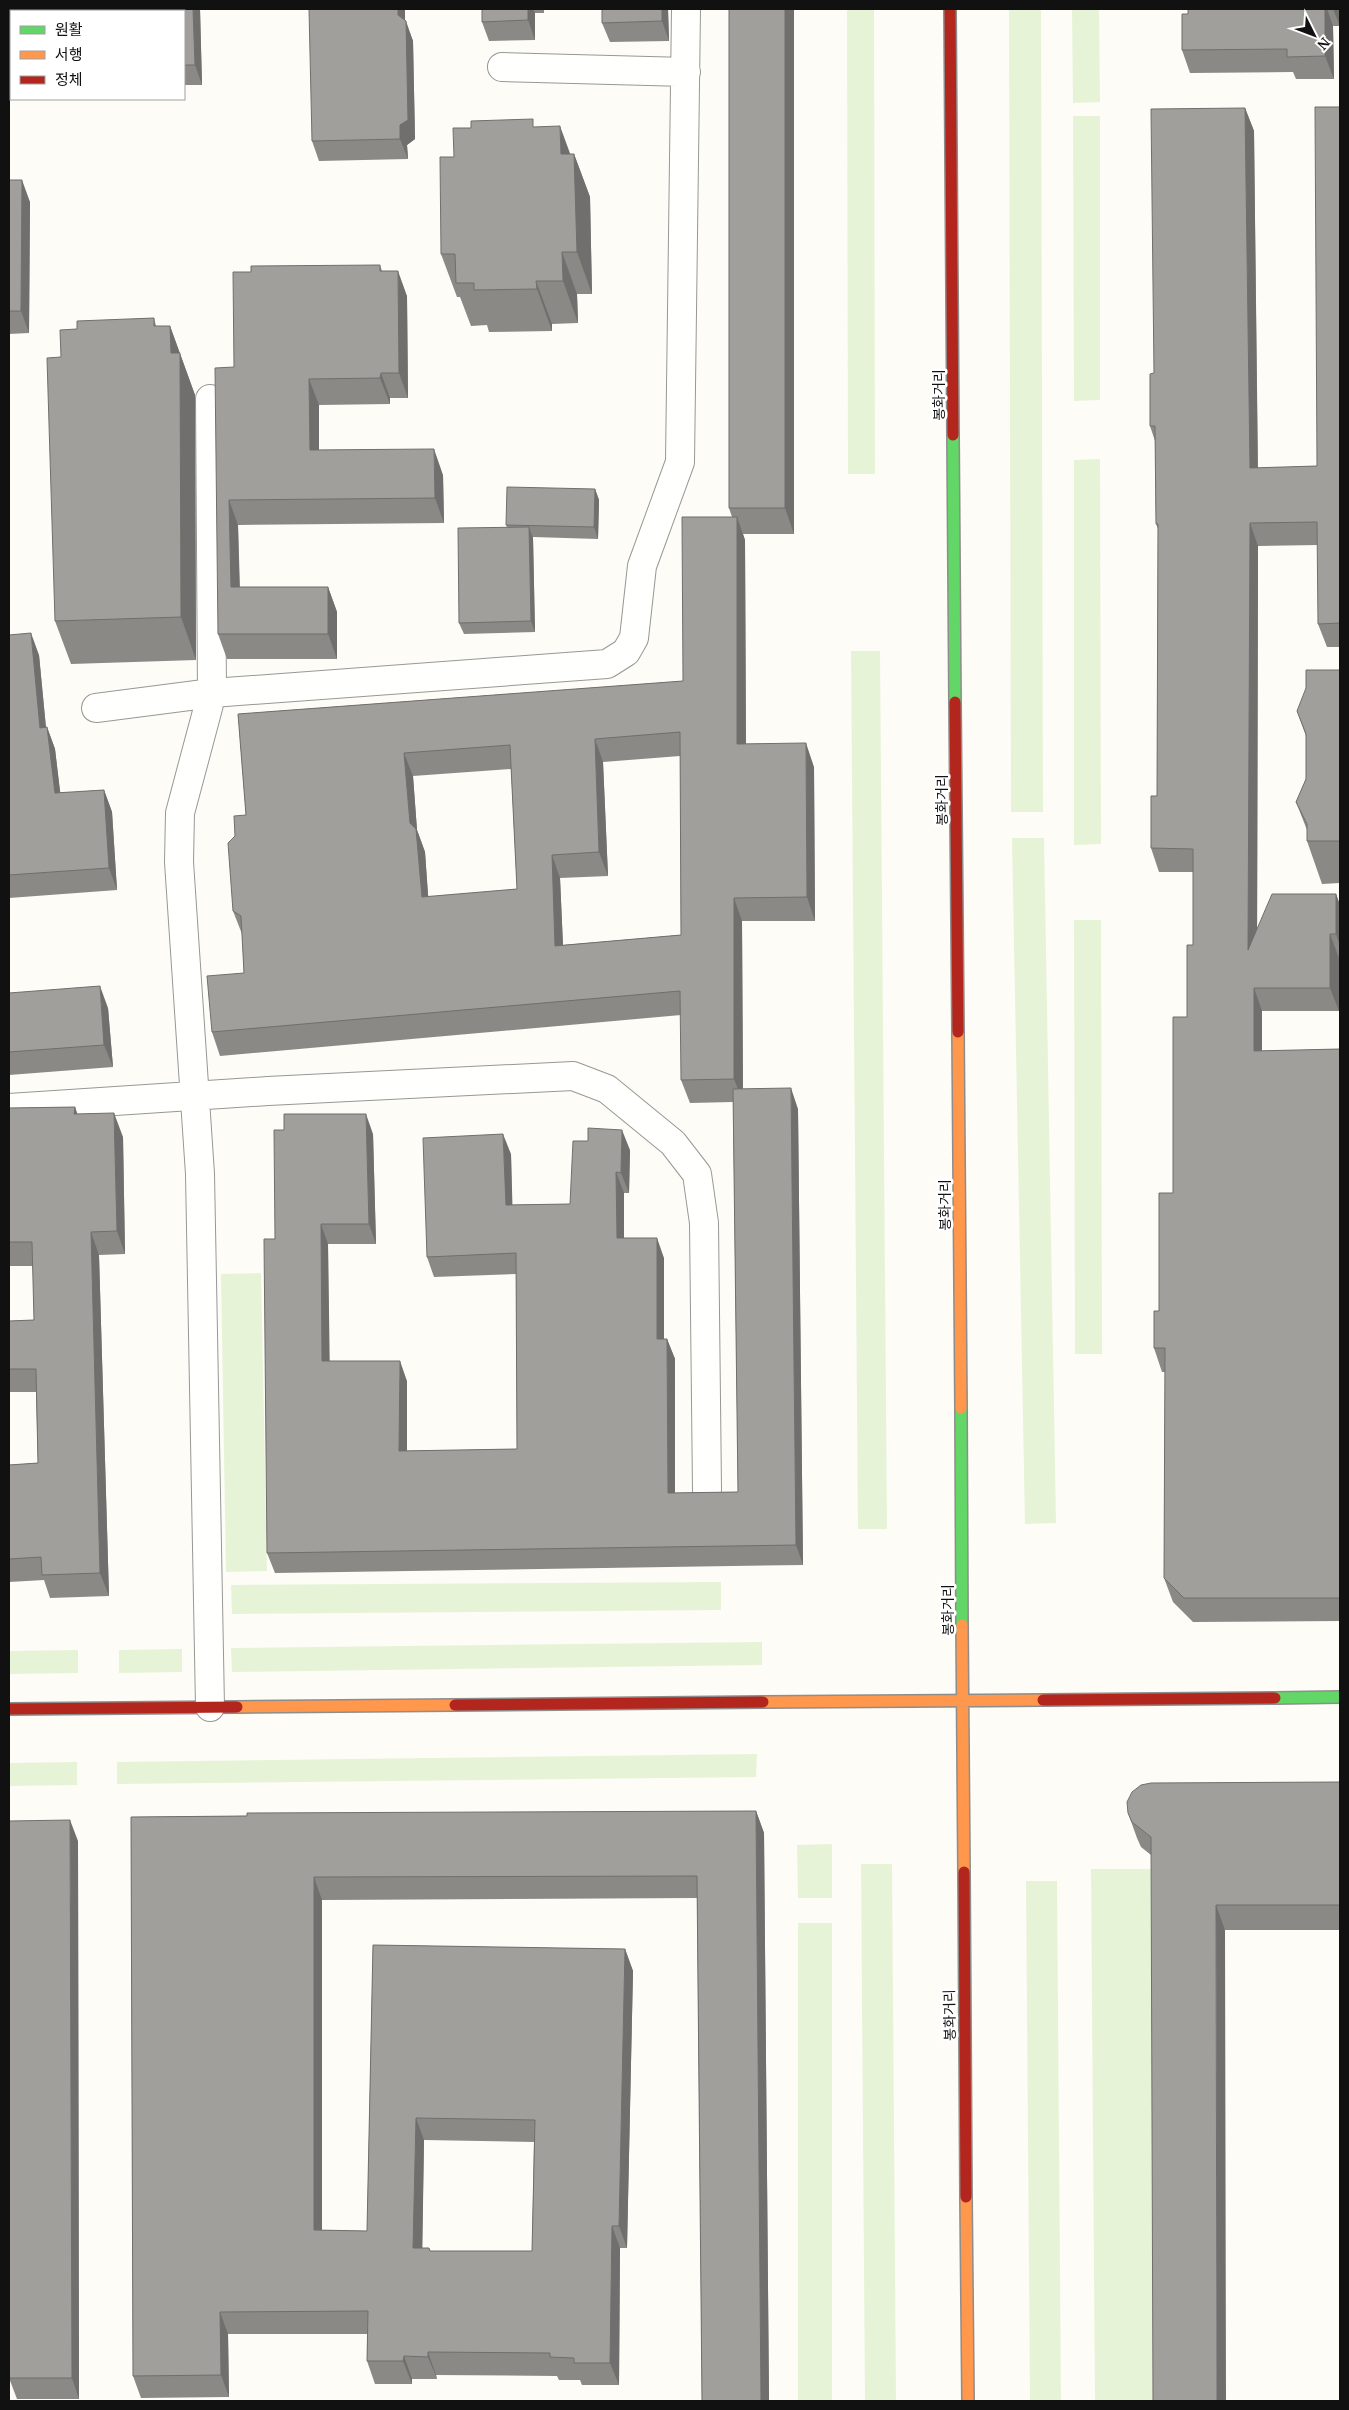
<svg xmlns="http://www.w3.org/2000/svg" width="1349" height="2410" viewBox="0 0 1349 2410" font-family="'PT Serif','Noto Sans KR',serif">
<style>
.green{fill:#e7f3d7}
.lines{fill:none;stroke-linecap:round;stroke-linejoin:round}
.street-casing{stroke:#979795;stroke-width:30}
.fast-casing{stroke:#8e8d8b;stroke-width:14}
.slow-casing{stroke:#8e8d8b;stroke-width:14}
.jam-casing{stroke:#8e8d8b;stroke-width:14}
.street{stroke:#fffffe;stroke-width:28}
.fast{stroke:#63d668;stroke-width:11}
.slow{stroke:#ff974d;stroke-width:11}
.jam{stroke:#b3261e;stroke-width:11}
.wall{fill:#8a8986;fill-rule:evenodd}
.shaded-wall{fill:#716f6d}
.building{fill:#a19f9c;stroke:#716f6d;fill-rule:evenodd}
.labels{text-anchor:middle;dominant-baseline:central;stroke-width:5;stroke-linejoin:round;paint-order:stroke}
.street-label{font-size:14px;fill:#111;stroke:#fff}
</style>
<rect width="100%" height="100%" fill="#fdfcf7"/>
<path class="green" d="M 847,9 L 874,9 L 875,474 L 848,474 Z
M 1009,9 L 1041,9 L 1043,812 L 1011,812 Z
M 1072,9 L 1099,9 L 1100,102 L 1073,103 Z
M 1073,116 L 1100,116 L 1100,400 L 1074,401 Z
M 1100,459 L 1101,844 L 1074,845 L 1074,460 Z
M 851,651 L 880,651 L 887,1529 L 858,1529 Z
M 1012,838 L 1044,838 L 1056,1523 L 1025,1524 Z
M 1074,920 L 1101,920 L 1102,1354 L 1075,1354 Z
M 261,1273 L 267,1571 L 226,1572 L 221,1274 Z
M 721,1582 L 721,1610 L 232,1614 L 231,1585 Z
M 762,1642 L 762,1665 L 232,1672 L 231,1648 Z
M 182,1649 L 182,1672 L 119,1673 L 119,1650 Z
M 78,1650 L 78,1673 L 9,1674 L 9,1651 Z
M 757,1754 L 756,1777 L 117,1784 L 117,1762 Z
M 77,1762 L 77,1785 L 9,1786 L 9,1763 Z
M 832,1844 L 832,1898 L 798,1898 L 797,1845 Z
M 861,1864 L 892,1864 L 896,2401 L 865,2401 Z
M 1091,1869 L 1151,1869 L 1155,2401 L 1095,2401 Z
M 1026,1881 L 1057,1881 L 1061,2401 L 1030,2401 Z
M 798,1923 L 832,1923 L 832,2401 L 798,2401 Z"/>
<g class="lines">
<g class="street-casing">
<path id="street" d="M 502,67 L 686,72
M 210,399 L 212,693 L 180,813 L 179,862 L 200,1174 L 210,1707
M 96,708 L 212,693 L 607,664 L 626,652 L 634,638 L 642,566 L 680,462 L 686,9
M 9,1108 L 268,1091 L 573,1076 L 607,1089 L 673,1143 L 697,1174 L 704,1223 L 707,1490"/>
</g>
<g class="fast-casing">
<path id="fast" d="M 953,435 L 955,702
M 961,1408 L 962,1625
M 1275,1698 L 1340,1697"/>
</g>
<g class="slow-casing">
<path id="slow" d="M 958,1032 L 961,1408
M 962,1625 L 964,1872
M 763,1702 L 1043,1700
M 237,1707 L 455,1705
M 966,2197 L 968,2401"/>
</g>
<g class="jam-casing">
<path id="jam" d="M 950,9 L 953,435
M 955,702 L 958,1032
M 1043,1700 L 1275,1698
M 455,1705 L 763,1702
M 9,1709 L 237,1707
M 964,1872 L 966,2197"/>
</g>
<use href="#street" class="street"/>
<use href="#fast" class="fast"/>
<use href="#slow" class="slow"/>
<use href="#jam" class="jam"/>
</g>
<path class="wall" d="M 200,9 L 202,85 L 184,85 L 184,11 Z
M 482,9 L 544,9 L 544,13 L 535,13 L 535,40 L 489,41 L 482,22 Z
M 668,9 L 669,41 L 610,42 L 602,23 Z
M 729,9 L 794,9 L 794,534 L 743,534 L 745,540 L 746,744 L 814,767 L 815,921 L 742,921 L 743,1089 L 798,1109 L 803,1565 L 275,1573 L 267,1553 L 275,1239 L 373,1134 L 376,1244 L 328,1244 L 329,1361 L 407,1381 L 407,1451 L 517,1449 L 516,1274 L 434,1277 L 427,1257 L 511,1154 L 512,1205 L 570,1204 L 630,1150 L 629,1193 L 624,1193 L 624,1238 L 664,1258 L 664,1339 L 667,1339 L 675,1359 L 675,1493 L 738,1492 L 733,1102 L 690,1103 L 681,1080 L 681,1015 L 220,1056 L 212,1032 L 244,973 L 242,934 L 233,911 L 235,836 L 246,815 L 238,714 L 683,681 L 732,517 L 729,508 ZM 680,756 L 681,935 L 563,945 L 560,878 L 608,876 L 603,762 ZM 511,769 L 517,889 L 428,897 L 425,852 L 417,830 L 413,776 Z
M 1188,9 L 1340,9 L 1340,26 L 1333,26 L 1334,79 L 1296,79 L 1293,72 L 1190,73 L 1182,50 L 1188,14 Z
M 405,21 L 413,41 L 415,139 L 407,145 L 408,159 L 319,161 L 312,141 Z
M 1340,107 L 1340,647 L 1327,647 L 1318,624 L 1318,545 L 1258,546 L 1257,929 L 1336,894 L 1340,905 L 1340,958 L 1339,958 L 1339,1011 L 1262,1011 L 1262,1051 L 1340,1049 L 1340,1621 L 1193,1622 L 1173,1602 L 1164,1578 L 1165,1372 L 1162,1372 L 1154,1348 L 1159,1311 L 1173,1193 L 1193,945 L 1193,872 L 1159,872 L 1151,848 L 1157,796 L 1158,529 L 1156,524 L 1155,441 L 1150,426 L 1154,373 L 1245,108 L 1254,131 L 1258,468 L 1317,466 Z
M 536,127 L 570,154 L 574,154 L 590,197 L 592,294 L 577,294 L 578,323 L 552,324 L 552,331 L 489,332 L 487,325 L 471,326 L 460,297 L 457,297 L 441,254 L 454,157 Z
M 9,180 L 30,202 L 29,333 L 9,334 Z
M 380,265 L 382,271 L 407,296 L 408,398 L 390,398 L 390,404 L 319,405 L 319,450 L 443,475 L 444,523 L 238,525 L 240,587 L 328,587 L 337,612 L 337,659 L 227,659 L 218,634 L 234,367 Z
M 154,318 L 156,326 L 170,326 L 195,395 L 196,660 L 71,664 L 55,621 L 77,329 Z
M 595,489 L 599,500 L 598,539 L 533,537 L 535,632 L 464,634 L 459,623 L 507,527 L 506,525 Z
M 9,635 L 39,655 L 46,727 L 47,727 L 55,749 L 60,793 L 104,790 L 112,812 L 117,890 L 9,898 Z
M 1340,670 L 1340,883 L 1322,884 L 1307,841 L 1307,830 L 1296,802 L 1306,779 L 1306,736 L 1297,711 Z
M 9,993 L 108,1008 L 113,1067 L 9,1075 Z
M 75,1107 L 77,1114 L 123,1137 L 125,1254 L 99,1255 L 109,1596 L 50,1598 L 44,1580 L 9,1582 L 9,1465 L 38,1463 L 36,1392 L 9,1392 L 9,1321 L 34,1320 L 33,1266 L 9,1266 L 9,1108 Z
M 1340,1782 L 1340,1930 L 1225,1930 L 1151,1855 L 1141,1847 L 1137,1838 L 1128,1813 Z
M 756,1811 L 764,1833 L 769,2401 L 702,2401 L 697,1898 L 322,1900 L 322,2230 L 367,2231 L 373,1945 L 625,1949 L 633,1971 L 627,2248 L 620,2248 L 619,2385 L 582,2385 L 580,2380 L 559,2380 L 557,2376 L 436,2375 L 437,2379 L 412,2379 L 412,2384 L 375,2384 L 367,2361 L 367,2334 L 228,2334 L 229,2397 L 141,2398 L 133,2376 L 131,1817 ZM 424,2140 L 534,2142 L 532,2251 L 431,2251 L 422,2248 Z
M 78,1841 L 79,2399 L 17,2399 L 9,2378 Z"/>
<path class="shaded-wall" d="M 193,9 L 200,9 L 202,85 L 195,65 Z
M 398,9 L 405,9 L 405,35 L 398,15 Z
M 528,9 L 533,9 L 535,13 L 535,40 L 528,20 Z
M 662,9 L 668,9 L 669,41 L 662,21 Z
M 785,9 L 794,9 L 794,534 L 785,508 Z
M 1325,9 L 1327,9 L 1333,26 L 1334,79 L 1325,56 Z
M 1333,9 L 1340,9 L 1340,26 Z
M 406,21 L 413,41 L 415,139 L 407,145 L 408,159 L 400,139 L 400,125 Z
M 1245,108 L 1254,131 L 1258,491 L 1250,468 Z
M 560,126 L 575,167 L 574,154 L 590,197 L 592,294 L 577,252 L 561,154 Z
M 22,180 L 30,202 L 29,333 L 21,311 Z
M 562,252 L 577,294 L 578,323 L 563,281 Z
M 398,271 L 407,296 L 408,398 L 399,373 Z
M 536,281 L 552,324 L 552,331 L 537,289 Z
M 170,326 L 195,395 L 196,660 L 181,617 Z
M 381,373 L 390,398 L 390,404 L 380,378 Z
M 309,379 L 319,405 L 319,476 L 310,450 Z
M 434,449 L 443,475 L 444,523 L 435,498 Z
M 595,489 L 599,500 L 598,539 L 594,527 Z
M 229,500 L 238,525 L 240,613 L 231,587 Z
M 737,517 L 745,540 L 746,767 L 737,744 Z
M 1250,523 L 1258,546 L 1257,973 L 1248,950 Z
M 529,527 L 533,538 L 535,632 L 531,621 Z
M 328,587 L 337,612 L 337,659 L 328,634 Z
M 31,633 L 39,655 L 48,750 L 40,728 Z
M 47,727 L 55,749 L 63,815 L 55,793 Z
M 595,739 L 603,762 L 608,876 L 599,852 Z
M 806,743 L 814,767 L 815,921 L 807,897 Z
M 404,753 L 413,776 L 417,830 L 425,852 L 430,921 L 422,897 L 410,823 Z
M 104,790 L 112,812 L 117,890 L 109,868 Z
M 552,855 L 560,878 L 564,969 L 555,946 Z
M 1336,894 L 1340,905 L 1340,946 L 1336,934 Z
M 734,898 L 742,921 L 743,1102 L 734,1079 Z
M 1330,934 L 1339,958 L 1339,1011 L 1330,988 Z
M 100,986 L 108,1008 L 113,1067 L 104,1045 Z
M 1254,988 L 1262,1011 L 1262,1075 L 1254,1051 Z
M 791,1088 L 798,1109 L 803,1565 L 796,1545 Z
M 75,1107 L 83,1130 L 74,1114 Z
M 114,1113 L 123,1137 L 125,1254 L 117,1231 Z
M 366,1114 L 373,1134 L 376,1244 L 369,1224 Z
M 622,1130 L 630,1150 L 629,1193 L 621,1173 Z
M 503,1134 L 511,1154 L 513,1225 L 506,1205 Z
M 616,1172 L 624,1193 L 624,1259 L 617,1238 Z
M 321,1224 L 328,1244 L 330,1381 L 322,1361 Z
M 91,1232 L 99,1255 L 109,1596 L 100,1573 Z
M 657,1238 L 664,1258 L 664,1359 L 657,1339 Z
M 667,1339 L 675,1359 L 675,1513 L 668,1493 Z
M 400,1361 L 407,1381 L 407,1472 L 399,1451 Z
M 756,1811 L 764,1833 L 769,2401 L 761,2401 Z
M 70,1820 L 78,1841 L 79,2399 L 72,2378 Z
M 314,1877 L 322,1900 L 322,2253 L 314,2230 Z
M 1216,1905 L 1225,1930 L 1226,2401 L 1217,2401 Z
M 625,1949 L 633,1971 L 627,2248 L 619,2226 Z
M 416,2118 L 424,2140 L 422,2270 L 413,2248 Z
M 612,2226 L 620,2248 L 619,2385 L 610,2363 Z
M 220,2312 L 228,2334 L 229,2397 L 221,2375 Z
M 428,2352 L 436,2375 L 437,2379 L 428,2357 Z
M 404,2356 L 412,2379 L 412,2384 L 403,2361 Z"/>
<path class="building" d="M 107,9 L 193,9 L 195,65 L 184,65 L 184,11 L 107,11 Z
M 309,9 L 398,9 L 398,15 L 406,21 L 408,120 L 400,125 L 400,139 L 312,141 Z
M 482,9 L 528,9 L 528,20 L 482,22 Z
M 602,9 L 662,9 L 662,21 L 602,23 Z
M 729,9 L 785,9 L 785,508 L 729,508 Z
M 1188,9 L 1325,9 L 1325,56 L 1287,57 L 1287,49 L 1182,50 L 1182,14 L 1188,14 Z
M 1315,107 L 1340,107 L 1340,623 L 1318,624 L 1317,522 L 1250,523 L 1248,950 L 1272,894 L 1336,894 L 1336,934 L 1330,934 L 1330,988 L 1254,988 L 1254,1051 L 1340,1049 L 1340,1598 L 1184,1598 L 1164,1578 L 1165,1348 L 1154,1348 L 1154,1311 L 1159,1311 L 1159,1193 L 1173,1193 L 1173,1017 L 1187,1017 L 1187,945 L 1193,945 L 1193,849 L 1151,848 L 1151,796 L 1157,796 L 1158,524 L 1156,524 L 1155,426 L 1150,426 L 1150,374 L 1154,373 L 1151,109 L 1245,108 L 1250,468 L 1317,466 Z
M 533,119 L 533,127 L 560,126 L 561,154 L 574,154 L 577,252 L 562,252 L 563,281 L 536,281 L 537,289 L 474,290 L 474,283 L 456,283 L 455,254 L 441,254 L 440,157 L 454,157 L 453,128 L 471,128 L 471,121 Z
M 9,180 L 22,180 L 21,311 L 9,311 Z
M 380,265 L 380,271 L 398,271 L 399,373 L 381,373 L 380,378 L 309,379 L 310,450 L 434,449 L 435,498 L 229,500 L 231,587 L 328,587 L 328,634 L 218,634 L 215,368 L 234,367 L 233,272 L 251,272 L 251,266 Z
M 154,318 L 154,326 L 170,326 L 171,353 L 180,353 L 181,617 L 55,621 L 47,358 L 61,357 L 60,330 L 77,329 L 77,321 Z
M 507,487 L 595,489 L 594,527 L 506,525 Z
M 682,517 L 737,517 L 737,744 L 806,743 L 807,897 L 734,898 L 734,1079 L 681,1080 L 680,991 L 212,1032 L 207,976 L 244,973 L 241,916 L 233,911 L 228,843 L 235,836 L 234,816 L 246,815 L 238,714 L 683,681 ZM 680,732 L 681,935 L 555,946 L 552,855 L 599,852 L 595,739 ZM 510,745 L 517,889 L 422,897 L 416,829 L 410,823 L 404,753 Z
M 529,527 L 531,621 L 459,623 L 458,528 Z
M 31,633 L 40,728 L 47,727 L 55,793 L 104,790 L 109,868 L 9,875 L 9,635 Z
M 1306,670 L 1340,670 L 1340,841 L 1307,841 L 1307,824 L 1296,802 L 1306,779 L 1306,734 L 1297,711 L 1306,688 Z
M 100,986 L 104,1045 L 9,1052 L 9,993 Z
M 791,1088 L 796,1545 L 267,1553 L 264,1239 L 275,1239 L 274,1130 L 284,1130 L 284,1114 L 366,1114 L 369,1224 L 321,1224 L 322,1361 L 400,1361 L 399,1451 L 517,1449 L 516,1253 L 427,1257 L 423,1138 L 503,1134 L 506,1205 L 570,1204 L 573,1141 L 588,1141 L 588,1128 L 622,1130 L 621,1173 L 616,1172 L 617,1238 L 657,1238 L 657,1339 L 667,1339 L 668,1493 L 738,1492 L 733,1089 Z
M 75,1107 L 74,1114 L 114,1113 L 117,1231 L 91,1232 L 100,1573 L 42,1575 L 41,1557 L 9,1559 L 9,1465 L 38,1463 L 36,1369 L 9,1369 L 9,1321 L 34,1320 L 32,1242 L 9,1242 L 9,1108 Z
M 1340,1782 L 1340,1905 L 1216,1905 L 1217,2401 L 1153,2401 L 1151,1837 L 1132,1822 L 1128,1813 L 1127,1802 L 1132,1792 L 1141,1785 L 1151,1783 Z
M 756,1811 L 761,2401 L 702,2401 L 697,1876 L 314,1877 L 314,2230 L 367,2231 L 373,1945 L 625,1949 L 619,2226 L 612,2226 L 610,2363 L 574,2363 L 574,2358 L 550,2357 L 550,2353 L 428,2352 L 428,2357 L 404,2356 L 403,2361 L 367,2361 L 368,2311 L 220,2312 L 221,2375 L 133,2376 L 131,1817 L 247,1816 L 247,1813 ZM 416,2118 L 535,2120 L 532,2251 L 430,2251 L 429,2248 L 413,2248 Z
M 70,1820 L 72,2378 L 9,2378 L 9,1821 Z"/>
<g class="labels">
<g class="street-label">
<text transform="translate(938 395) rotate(-90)">봉화거리</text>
<text transform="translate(941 800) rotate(-90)">봉화거리</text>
<text transform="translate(944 1205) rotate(-90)">봉화거리</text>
<text transform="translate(947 1610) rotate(-90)">봉화거리</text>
<text transform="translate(949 2015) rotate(-91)">봉화거리</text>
</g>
</g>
<rect width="1349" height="2410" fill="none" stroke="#111111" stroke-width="20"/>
<rect x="10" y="10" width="175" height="90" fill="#ffffff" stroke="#a0a0a0"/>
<rect x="20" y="26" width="25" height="8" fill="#63d668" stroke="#a0a0a0"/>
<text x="55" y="35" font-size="15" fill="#111111">원활</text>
<rect x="20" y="51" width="25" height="8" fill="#ff974d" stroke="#a0a0a0"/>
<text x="55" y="60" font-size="15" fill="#111111">서행</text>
<rect x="20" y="76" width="25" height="8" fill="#b3261e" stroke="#a0a0a0"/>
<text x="55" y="85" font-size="15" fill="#111111">정체</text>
<g transform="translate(1314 35) rotate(132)" stroke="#ffffff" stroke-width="4" paint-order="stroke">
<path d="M0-4L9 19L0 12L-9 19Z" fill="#111111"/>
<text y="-8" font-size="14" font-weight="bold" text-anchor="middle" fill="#111111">N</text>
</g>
</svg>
